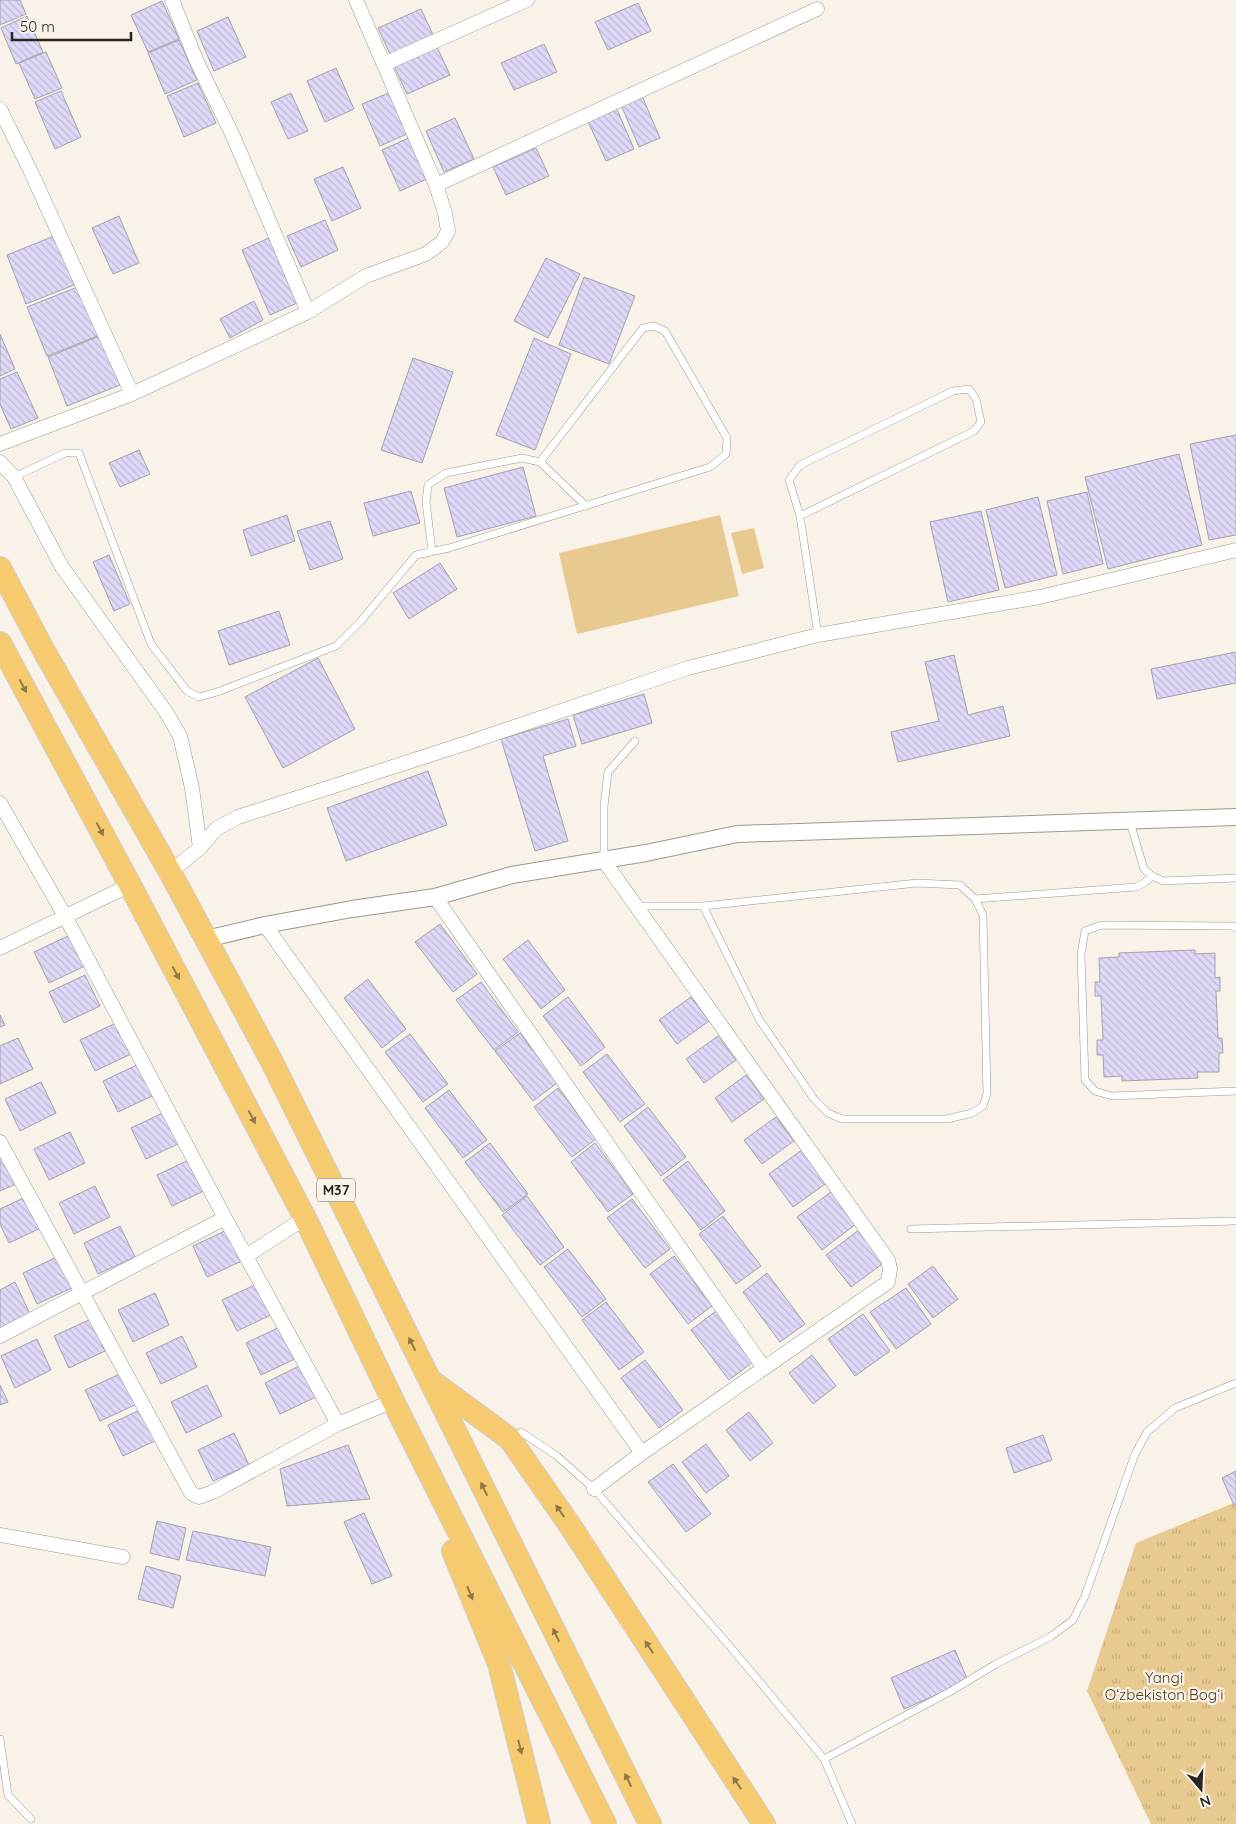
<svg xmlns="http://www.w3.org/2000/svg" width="1236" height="1824" viewBox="0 0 1236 1824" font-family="Quicksand,sans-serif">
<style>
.park{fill:url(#park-tufts)}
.pitch{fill:#e8c98f}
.building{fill:url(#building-back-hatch);stroke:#a4a2ad}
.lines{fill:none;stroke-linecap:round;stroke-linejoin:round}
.service-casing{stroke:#9d978e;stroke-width:8}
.minor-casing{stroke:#9d978e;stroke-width:15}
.tertiary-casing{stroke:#9d978e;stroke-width:18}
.trunk-casing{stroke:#d0cfcf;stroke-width:24}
.service{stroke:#fff;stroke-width:7}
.minor{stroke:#fff;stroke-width:14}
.tertiary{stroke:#fff;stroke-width:16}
.trunk{stroke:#f6ca6e;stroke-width:22}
.oneway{fill:#907848}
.labels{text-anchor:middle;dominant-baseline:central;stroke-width:4.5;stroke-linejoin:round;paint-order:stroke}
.shield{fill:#f8f2e8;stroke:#67645e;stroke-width:1}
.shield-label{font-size:14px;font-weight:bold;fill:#292723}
.park-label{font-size:15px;fill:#4c3a17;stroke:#f8f2e8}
</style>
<defs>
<pattern id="park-tufts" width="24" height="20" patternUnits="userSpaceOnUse" patternTransform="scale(1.25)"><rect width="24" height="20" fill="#e8c98f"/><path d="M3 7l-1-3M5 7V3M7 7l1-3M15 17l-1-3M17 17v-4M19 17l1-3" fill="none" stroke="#c7ad7b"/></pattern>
<pattern id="building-back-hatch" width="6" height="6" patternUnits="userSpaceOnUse" patternTransform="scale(1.25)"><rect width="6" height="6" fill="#dfd8f8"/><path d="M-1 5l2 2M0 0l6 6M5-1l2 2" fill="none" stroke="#bfb9d4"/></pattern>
</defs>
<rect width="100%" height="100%" fill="#f8f2e8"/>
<path class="park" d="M 1236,1502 L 1236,1824 L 1151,1824 L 1087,1691 L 1136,1543 Z"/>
<path class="pitch" d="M 720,515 L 739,596 L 577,634 L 559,553 Z
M 754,528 L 764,568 L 742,574 L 731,533 Z"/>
<path class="building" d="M 0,0 L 20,0 L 26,14 L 0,25 Z
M 162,1 L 179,39 L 148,52 L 131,15 Z
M 638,3 L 651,31 L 608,50 L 595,22 Z
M 421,9 L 434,37 L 391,56 L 378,28 Z
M 27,16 L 43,52 L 16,64 L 1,28 Z
M 228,17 L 246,57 L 214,71 L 197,31 Z
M 179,40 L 197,80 L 165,94 L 148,53 Z
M 544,44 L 557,72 L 514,90 L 501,63 Z
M 437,47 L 450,75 L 407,94 L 394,66 Z
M 46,52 L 62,88 L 35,99 L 19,63 Z
M 336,68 L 354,109 L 325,122 L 307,81 Z
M 198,83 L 216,123 L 184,137 L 167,96 Z
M 61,91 L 81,137 L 55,149 L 35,102 Z
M 391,92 L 409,133 L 380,146 L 362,104 Z
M 291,93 L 308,131 L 288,139 L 271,102 Z
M 642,96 L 660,138 L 639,147 L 621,105 Z
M 615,105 L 634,149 L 606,161 L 586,117 Z
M 455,118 L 474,159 L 444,172 L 426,131 Z
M 411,137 L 429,178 L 400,191 L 382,150 Z
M 536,148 L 549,176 L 506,195 L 493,167 Z
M 343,167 L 361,208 L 332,221 L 314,179 Z
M 119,216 L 139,263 L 113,274 L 92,228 Z
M 325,220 L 338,250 L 301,267 L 287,236 Z
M 59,234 L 79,283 L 26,304 L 7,255 Z
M 269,238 L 297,303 L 270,315 L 242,250 Z
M 546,258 L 580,274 L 548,338 L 514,321 Z
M 584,277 L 635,296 L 609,364 L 559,345 Z
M 80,286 L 100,335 L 47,356 L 27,307 Z
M 254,301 L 263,320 L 230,338 L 220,319 Z
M 0,334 L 15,369 L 0,376 Z
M 100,336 L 120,385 L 67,406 L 48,357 Z
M 534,338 L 571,354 L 535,450 L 496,435 Z
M 413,358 L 453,372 L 422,463 L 381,450 Z
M 17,372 L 38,418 L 11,429 L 0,404 L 0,379 Z
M 1236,435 L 1236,535 L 1209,540 L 1190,444 Z
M 139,450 L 150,474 L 120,487 L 109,463 Z
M 1179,454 L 1202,545 L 1108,569 L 1085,477 Z
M 523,467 L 536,516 L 457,537 L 444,488 Z
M 411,491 L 420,523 L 373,536 L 364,503 Z
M 1087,492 L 1103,564 L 1063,574 L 1047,501 Z
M 1038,497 L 1057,575 L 1005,588 L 986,510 Z
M 981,511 L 999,590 L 948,602 L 930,522 Z
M 287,515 L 295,541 L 251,556 L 243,530 Z
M 330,521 L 343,559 L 310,570 L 297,531 Z
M 109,555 L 130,604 L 114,611 L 93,562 Z
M 440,563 L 457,589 L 409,619 L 393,593 Z
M 279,611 L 290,645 L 229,665 L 218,631 Z
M 1236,652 L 1236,683 L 1157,699 L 1151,669 Z
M 954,655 L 968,715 L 1003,706 L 1010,736 L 898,762 L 891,732 L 939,721 L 925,662 Z
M 318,658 L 355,729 L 283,768 L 245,697 Z
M 644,694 L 652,723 L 582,744 L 573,715 Z
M 568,719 L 576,746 L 543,756 L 568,841 L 535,851 L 501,739 Z
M 428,771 L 447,825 L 346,861 L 327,808 Z
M 440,924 L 477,974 L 453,992 L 415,942 Z
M 70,935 L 85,966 L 49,983 L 34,952 Z
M 528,940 L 565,990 L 541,1009 L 503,959 Z
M 1195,950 L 1195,954 L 1215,953 L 1215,978 L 1220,977 L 1220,991 L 1216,991 L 1218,1038 L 1222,1038 L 1223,1053 L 1219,1053 L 1219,1072 L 1197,1072 L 1198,1078 L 1122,1081 L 1122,1076 L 1104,1077 L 1103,1055 L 1097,1055 L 1097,1040 L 1103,1040 L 1101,996 L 1095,996 L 1095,982 L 1100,982 L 1099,958 L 1119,957 L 1119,953 Z
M 85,975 L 100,1006 L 64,1023 L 49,992 Z
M 368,979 L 406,1029 L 382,1048 L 344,998 Z
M 481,982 L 518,1032 L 494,1050 L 456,1000 Z
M 568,997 L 605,1047 L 581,1066 L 543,1016 Z
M 691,997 L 709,1021 L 677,1044 L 659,1020 Z
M 0,1015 L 5,1025 L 0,1027 Z
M 116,1023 L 131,1054 L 95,1071 L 80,1040 Z
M 520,1033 L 557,1083 L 533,1101 L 495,1051 Z
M 410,1034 L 448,1084 L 423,1102 L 385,1052 Z
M 718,1036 L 736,1060 L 704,1083 L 686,1059 Z
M 18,1038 L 33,1069 L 0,1084 L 0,1046 Z
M 607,1054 L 645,1104 L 620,1122 L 583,1072 Z
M 139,1064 L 154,1095 L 118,1112 L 103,1081 Z
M 746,1075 L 764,1099 L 732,1122 L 715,1098 Z
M 41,1082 L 56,1113 L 20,1131 L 5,1099 Z
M 558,1088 L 596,1139 L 572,1157 L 534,1107 Z
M 449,1090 L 487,1140 L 463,1158 L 425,1108 Z
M 648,1107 L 686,1157 L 661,1176 L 624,1126 Z
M 167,1111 L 182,1142 L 146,1159 L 131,1128 Z
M 776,1117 L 794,1141 L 762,1164 L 744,1140 Z
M 70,1132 L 85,1163 L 49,1180 L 34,1149 Z
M 490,1143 L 528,1194 L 503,1212 L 465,1162 Z
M 595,1143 L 633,1194 L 608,1212 L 571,1162 Z
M 803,1149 L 828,1182 L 793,1207 L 769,1174 Z
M 0,1153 L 18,1183 L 0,1191 Z
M 193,1158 L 208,1189 L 172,1206 L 157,1175 Z
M 688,1161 L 725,1211 L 701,1230 L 663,1180 Z
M 95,1186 L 110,1217 L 74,1234 L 59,1203 Z
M 831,1192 L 856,1224 L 822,1250 L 797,1217 Z
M 30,1195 L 45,1226 L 9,1243 L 0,1224 L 0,1209 Z
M 527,1196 L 564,1247 L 540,1265 L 502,1215 Z
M 632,1199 L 670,1249 L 645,1268 L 607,1218 Z
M 723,1216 L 761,1266 L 736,1284 L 699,1234 Z
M 120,1226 L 135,1257 L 98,1274 L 84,1243 Z
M 229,1229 L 244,1260 L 207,1277 L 193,1246 Z
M 860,1229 L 885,1262 L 851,1287 L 826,1255 Z
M 568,1249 L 606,1299 L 582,1317 L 544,1267 Z
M 59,1256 L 74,1287 L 37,1304 L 23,1273 Z
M 674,1256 L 712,1306 L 688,1324 L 650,1274 Z
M 933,1266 L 958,1299 L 933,1318 L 908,1284 Z
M 767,1273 L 805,1324 L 780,1342 L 743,1292 Z
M 15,1282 L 30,1314 L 0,1328 L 0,1290 Z
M 259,1283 L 273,1314 L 237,1331 L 222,1300 Z
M 906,1288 L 931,1324 L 896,1349 L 870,1312 Z
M 155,1293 L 169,1325 L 133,1342 L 118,1310 Z
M 606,1302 L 644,1352 L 619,1370 L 582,1320 Z
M 716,1311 L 753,1362 L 729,1380 L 691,1330 Z
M 863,1314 L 890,1351 L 855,1376 L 828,1339 Z
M 91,1319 L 105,1351 L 69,1368 L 54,1336 Z
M 282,1326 L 297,1358 L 261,1375 L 246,1343 Z
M 182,1336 L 197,1367 L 161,1384 L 146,1353 Z
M 37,1339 L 51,1370 L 15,1388 L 1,1356 Z
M 812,1355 L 836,1386 L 813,1404 L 789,1373 Z
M 645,1360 L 683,1410 L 659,1428 L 621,1378 Z
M 301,1365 L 316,1397 L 280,1414 L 265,1383 Z
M 122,1373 L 137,1404 L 100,1421 L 85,1390 Z
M 0,1385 L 8,1402 L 0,1405 Z
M 207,1385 L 222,1416 L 186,1433 L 171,1402 Z
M 144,1408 L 159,1439 L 123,1456 L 108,1425 Z
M 749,1412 L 773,1443 L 750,1461 L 726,1430 Z
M 234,1433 L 249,1465 L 213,1481 L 198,1450 Z
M 1043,1435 L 1052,1460 L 1014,1473 L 1006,1448 Z
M 706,1444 L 729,1476 L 706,1493 L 682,1462 Z
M 348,1445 L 370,1499 L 287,1506 L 280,1469 Z
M 673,1464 L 711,1514 L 686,1532 L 648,1482 Z
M 1236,1471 L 1236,1504 L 1234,1505 L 1222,1478 Z
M 364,1513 L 392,1576 L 372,1584 L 344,1522 Z
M 157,1521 L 186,1528 L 179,1560 L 150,1553 Z
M 193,1531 L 271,1547 L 265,1576 L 186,1560 Z
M 146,1566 L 181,1576 L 173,1608 L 138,1599 Z
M 955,1650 L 968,1681 L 904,1709 L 891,1678 Z"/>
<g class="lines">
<g class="service-casing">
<path id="service" d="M 540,462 L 586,506
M 14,477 L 65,453 L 79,453 L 151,644 L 187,691 L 199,697 L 217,692 L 336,646 L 360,622 L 416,555 L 449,548 L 710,467 L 726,454 L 727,438 L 665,331 L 654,326 L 643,328 L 540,462 L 522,458 L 446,473 L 428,485 L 426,502 L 432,551
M 800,516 L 974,431 L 981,422 L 976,399 L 969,389 L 953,391 L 800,465 L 789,480 L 800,516 L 818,635
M 1130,822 L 1144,869 L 1152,876 L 1163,881 L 1236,878
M 604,861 L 604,806 L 608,772 L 635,741
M 975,899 L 1136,887 L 1144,883 L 1152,876
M 636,906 L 703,906 L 917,883 L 960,885 L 975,899 L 983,915 L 987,1094 L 983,1106 L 972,1113 L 947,1119 L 842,1119 L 828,1113 L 814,1099 L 759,1019 L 703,906
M 1236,928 L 1232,926 L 1101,925 L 1085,931 L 1081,954 L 1085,1080 L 1095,1091 L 1112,1096 L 1236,1091
M 911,1229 L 1236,1221
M 521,1432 L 557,1456 L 594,1489 L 733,1650 L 824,1759 L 852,1824
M 0,1739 L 8,1795 L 31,1819
M 824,1759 L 953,1690 L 996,1664 L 1050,1637 L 1073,1620 L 1085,1596 L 1135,1454 L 1147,1432 L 1175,1408 L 1236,1383"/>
</g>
<g class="minor-casing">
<path id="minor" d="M 172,0 L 197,62 L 233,136 L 308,312
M 384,64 L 527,0
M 0,109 L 31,172 L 132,394
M 436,185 L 817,9
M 0,444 L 132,394 L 308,312 L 366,276 L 426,254 L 442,242 L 448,231 L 445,213 L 436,185 L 356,0
M 0,462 L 14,477 L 62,567 L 166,712 L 180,736 L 192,788 L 200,848
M 0,803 L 65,916 L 225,1218 L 338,1424
M 170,872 L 200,848 L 216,829 L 238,817 L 470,742 L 688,668 L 818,635 L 1040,597 L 1236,550
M 435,897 L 764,1368
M 265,925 L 642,1453
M 0,948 L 130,885
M 0,1142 L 191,1493 L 199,1497 L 213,1492 L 338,1424 L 393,1401
M 246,1256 L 305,1218
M 0,1336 L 225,1218
M 594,1489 L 642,1453 L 888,1282 L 890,1269 L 888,1260 L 604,861
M 0,1535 L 123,1557"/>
</g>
<g class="tertiary-casing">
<path id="tertiary" d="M 206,939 L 265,925 L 352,909 L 435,897 L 512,875 L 646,853 L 737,834 L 1236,817"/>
</g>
<g class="trunk-casing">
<path id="trunk" d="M 0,568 L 44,651 L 170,872 L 271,1060 L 650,1824
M 0,643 L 130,885 L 305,1218 L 393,1401 L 605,1824
M 434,1383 L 510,1439 L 571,1527 L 764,1824
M 453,1551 L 499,1664 L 539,1824"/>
</g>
<use href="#service" class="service"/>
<use href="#minor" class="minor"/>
<use href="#tertiary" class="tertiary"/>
<use href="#trunk" class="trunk"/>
</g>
<defs><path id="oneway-solid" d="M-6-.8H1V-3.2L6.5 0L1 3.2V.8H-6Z" transform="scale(1.25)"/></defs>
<g class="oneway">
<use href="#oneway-solid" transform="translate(23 686) rotate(62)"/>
<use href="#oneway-solid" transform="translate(100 829) rotate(62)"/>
<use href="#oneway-solid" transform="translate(176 973) rotate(62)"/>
<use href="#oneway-solid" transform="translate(252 1117) rotate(62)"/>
<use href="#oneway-solid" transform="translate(412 1344) rotate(-116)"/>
<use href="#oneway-solid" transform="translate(484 1489) rotate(-116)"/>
<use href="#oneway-solid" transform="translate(560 1511) rotate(-125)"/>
<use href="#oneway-solid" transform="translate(470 1593) rotate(68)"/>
<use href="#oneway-solid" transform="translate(556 1635) rotate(-116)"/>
<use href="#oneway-solid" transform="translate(649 1647) rotate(-123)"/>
<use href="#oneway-solid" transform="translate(520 1747) rotate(76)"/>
<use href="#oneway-solid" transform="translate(628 1780) rotate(-116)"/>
<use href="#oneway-solid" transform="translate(737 1783) rotate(-124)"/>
</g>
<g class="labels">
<rect class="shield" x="317" y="1178.5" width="38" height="23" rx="4"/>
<g class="shield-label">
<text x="336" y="1190">M37</text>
</g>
<g class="park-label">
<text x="1164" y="1677">Yangi<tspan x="1164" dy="17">Oʻzbekiston Bogʻi</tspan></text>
</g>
</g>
<g transform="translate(1201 1789) rotate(161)" stroke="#f8f2e8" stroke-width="4" paint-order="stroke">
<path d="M0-4L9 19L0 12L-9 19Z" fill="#292723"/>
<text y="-8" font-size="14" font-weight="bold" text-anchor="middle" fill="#292723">N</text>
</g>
<path d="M12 32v8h119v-8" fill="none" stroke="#292723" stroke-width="2.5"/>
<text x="20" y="32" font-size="15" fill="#292723" stroke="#f8f2e8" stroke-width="4" paint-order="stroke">50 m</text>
</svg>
